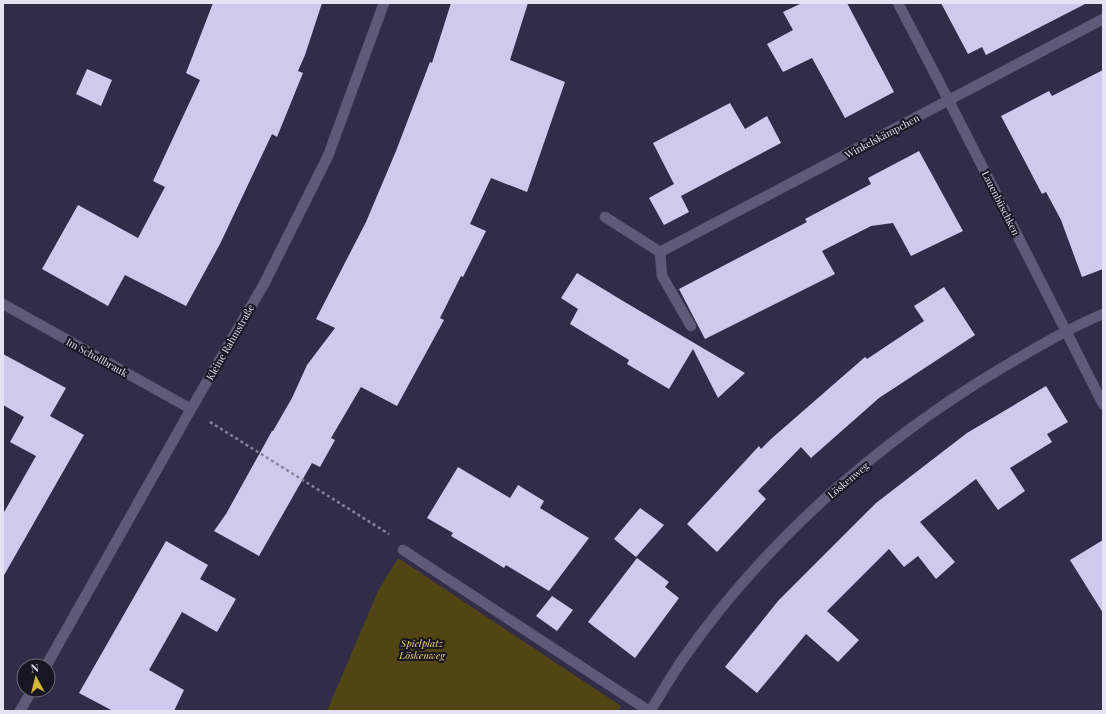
<svg xmlns="http://www.w3.org/2000/svg" width="1106" height="714" viewBox="0 0 1106 714" font-family="'Playfair Display',serif">
<style>
.green{fill:#514514}
.building{fill:#cfcaed}
.lines{fill:none;stroke-linecap:round;stroke-linejoin:round}
.service-casing{stroke:#4e4a61;stroke-width:11}
.minor-casing{stroke:#4e4a61;stroke-width:11}
.path{stroke:#88839a;stroke-width:2.5;stroke-dasharray:3 3;stroke-linecap:butt}
.service{stroke:#5f5a78;stroke-width:10}
.minor{stroke:#5f5a78;stroke-width:10}
.labels{text-anchor:middle;dominant-baseline:central;stroke-width:4;stroke-linejoin:round;paint-order:stroke}
.street-label{font-size:10px;fill:#e5e2f4;stroke:#181623}
.park-label{font-size:10px;font-style:italic;fill:#f5d86e;stroke:#181623}
</style>
<rect width="100%" height="100%" fill="#312c47"/>
<path class="green" d="M 398,558 L 621,706 L 619,711 L 327,711 L 378,591 Z"/>
<path class="building" d="M 213,3 L 322,3 L 305,55 L 298,71 L 303,73 L 277,137 L 272,134 L 220,244 L 186,306 L 125,275 L 108,306 L 42,269 L 78,205 L 138,238 L 165,187 L 153,181 L 200,80 L 186,73 Z
M 451,3 L 528,3 L 510,60 L 565,82 L 527,192 L 491,178 L 470,224 L 486,231 L 463,277 L 461,276 L 440,318 L 444,320 L 397,406 L 361,387 L 331,438 L 335,440 L 320,467 L 312,463 L 259,556 L 214,531 L 226,514 L 272,431 L 273,431 L 292,398 L 307,365 L 335,328 L 316,319 L 366,222 L 396,151 L 430,62 L 432,63 Z
M 802,3 L 847,3 L 894,92 L 845,118 L 812,58 L 783,72 L 767,44 L 793,30 L 783,12 Z
M 941,3 L 1087,3 L 986,55 L 982,47 L 968,54 Z
M 87,69 L 112,80 L 101,106 L 76,94 Z
M 1103,70 L 1103,269 L 1082,277 L 1061,220 L 1046,192 L 1042,194 L 1001,116 L 1049,91 L 1052,96 Z
M 730,103 L 745,129 L 767,116 L 781,143 L 681,196 L 689,212 L 664,225 L 649,198 L 674,184 L 653,143 Z
M 919,151 L 963,231 L 911,256 L 893,223 L 871,226 L 822,251 L 835,274 L 705,339 L 679,289 L 807,222 L 805,219 L 871,184 L 868,178 Z
M 577,273 L 623,301 L 745,373 L 718,398 L 693,349 L 669,389 L 627,364 L 629,360 L 570,324 L 578,309 L 561,298 Z
M 944,287 L 975,335 L 879,398 L 811,458 L 801,447 L 758,491 L 766,499 L 717,552 L 687,524 L 759,446 L 761,449 L 771,439 L 865,357 L 867,359 L 924,321 L 914,306 Z
M 3,354 L 66,388 L 50,416 L 84,435 L 3,577 L 3,514 L 36,456 L 10,442 L 24,417 L 3,405 Z
M 1046,386 L 1068,422 L 1047,434 L 1052,442 L 1010,468 L 1025,491 L 998,510 L 976,479 L 920,522 L 955,562 L 936,579 L 918,556 L 904,567 L 889,549 L 827,611 L 859,640 L 838,662 L 806,634 L 757,693 L 725,667 L 778,601 L 876,503 L 967,433 Z
M 458,467 L 510,498 L 518,485 L 544,501 L 540,508 L 589,538 L 549,591 L 506,565 L 504,568 L 483,555 L 451,536 L 453,533 L 427,518 Z
M 640,508 L 664,525 L 636,557 L 614,539 Z
M 1103,540 L 1103,613 L 1070,560 Z
M 166,541 L 208,565 L 200,579 L 236,599 L 217,632 L 182,612 L 149,670 L 184,690 L 174,711 L 113,711 L 79,693 Z
M 637,558 L 669,582 L 665,587 L 679,598 L 635,658 L 588,622 Z
M 552,596 L 573,610 L 557,631 L 536,616 Z"/>
<g class="lines">
<g class="service-casing">
<path id="service" d="M 403,550 L 649,711"/>
</g>
<g class="minor-casing">
<path id="minor" d="M 898,3 L 949,101 L 1103,404
M 605,217 L 660,252
M 660,252 L 1103,19
M 660,252 L 662,276 L 691,326
M 3,304 L 191,409
M 46,666 L 191,409 L 264,284 L 328,156 L 384,3
M 20,711 L 32,690
M 650,711 C 662,693 672,674 685,656 C 767,540 878,442 1000,369 C 1034,349 1067,329 1103,314"/>
</g>
<path class="path" d="M 210,422 L 389,534"/>
<use href="#service" class="service"/>
<use href="#minor" class="minor"/>
</g>
<g class="labels">
<g class="street-label">
<text transform="translate(882 136) rotate(-28)">Winkelskämpchen</text>
<text transform="translate(1001 203) rotate(63)">Lauenbüschken</text>
<text transform="translate(230 342) rotate(-60)">Kleine Rahmstraße</text>
<text transform="translate(97 357) rotate(29)">Im Schollbrauk</text>
<text transform="translate(848 480) rotate(-40)">Löskenweg</text>
</g>
<g class="park-label">
<text x="422" y="643">Spielplatz<tspan x="422" dy="12">Löskenweg</tspan></text>
</g>
</g>
<rect width="1106" height="714" fill="none" stroke="#e5e2f4" stroke-width="8"/>
<g transform="translate(36 678) rotate(353)"><circle r="19" fill="#181623" stroke="#6a6877"/>
<path d="M0-3L7 15L0 10L-7 15Z" fill="#d5b534"/>
<text y="-6" font-size="11" font-weight="bold" text-anchor="middle" fill="#e5e2f4">N</text>
</g>
</svg>
